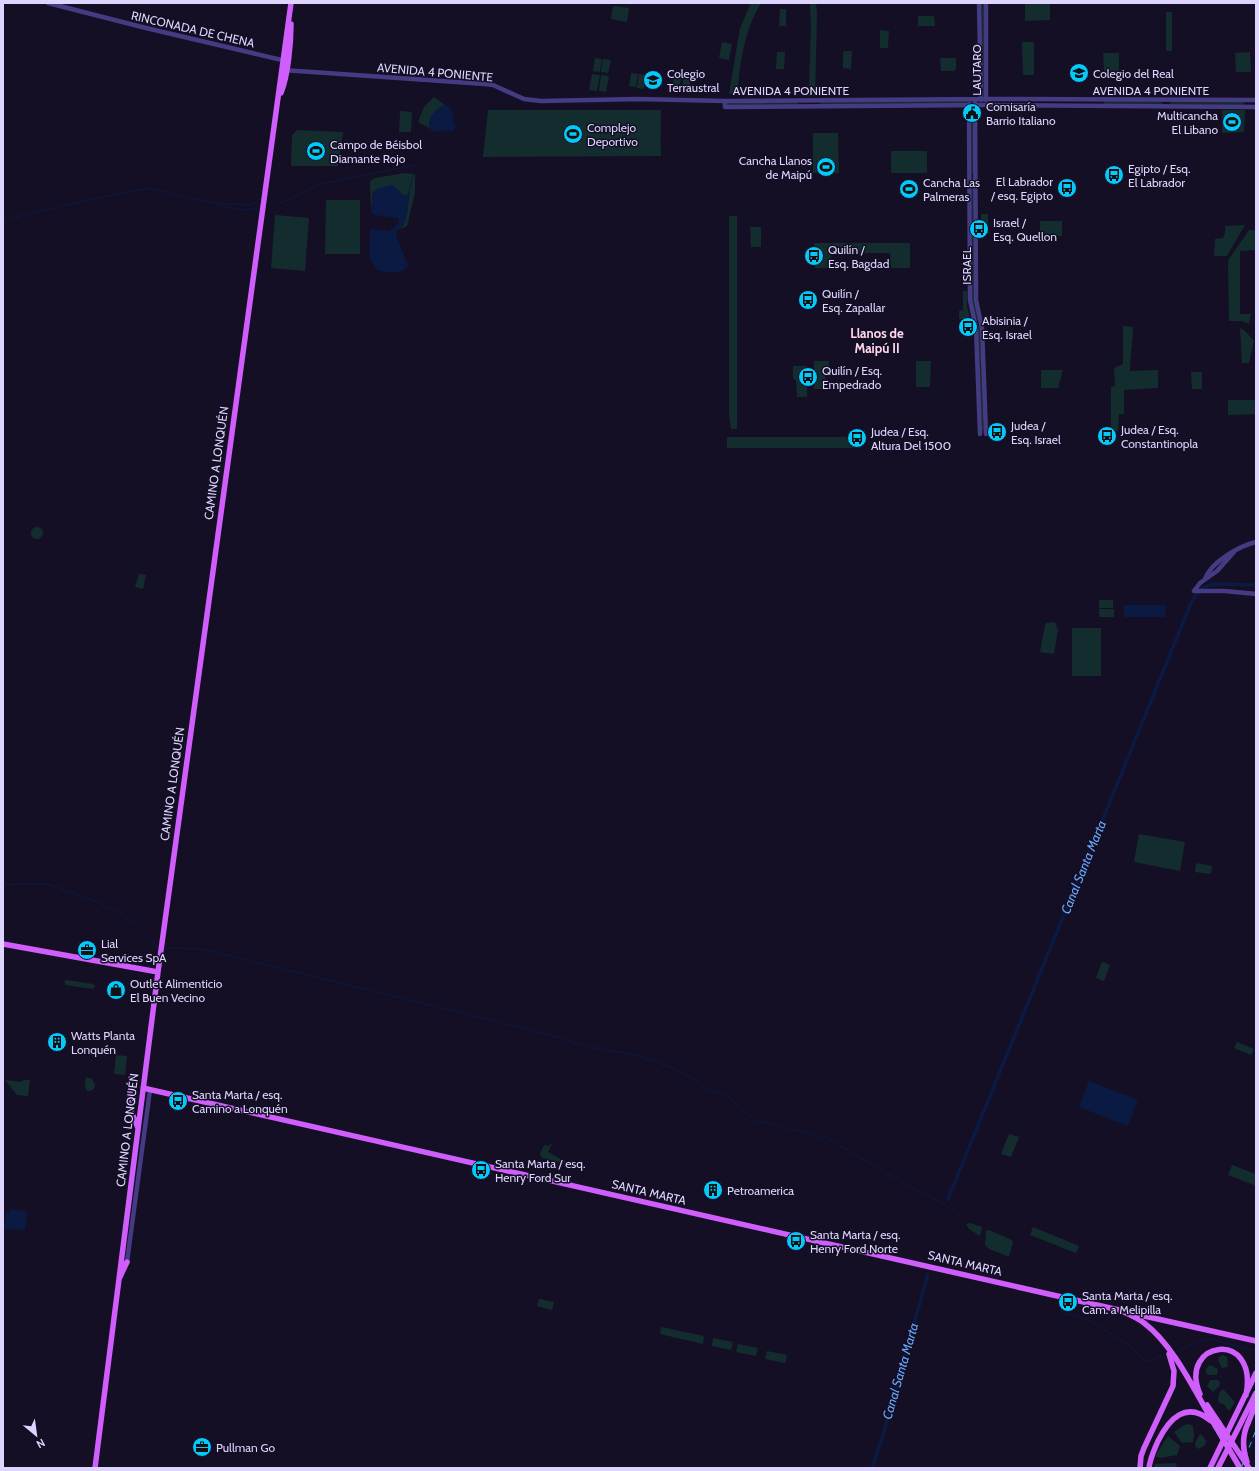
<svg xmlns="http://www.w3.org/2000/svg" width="1259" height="1471" viewBox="0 0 1259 1471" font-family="Cabin,sans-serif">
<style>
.green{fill:#132d2f}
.water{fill:#0b1a43}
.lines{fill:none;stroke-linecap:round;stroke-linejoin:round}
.stream{stroke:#0b1a43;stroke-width:1}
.canal{stroke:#0b1a43;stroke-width:3.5}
.minor{stroke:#453b83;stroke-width:4.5}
.major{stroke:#d05efc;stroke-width:5.5}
.rail{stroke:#05c9fa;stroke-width:1;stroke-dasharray:6 5;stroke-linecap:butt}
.major-bridge{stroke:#d05efc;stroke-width:5.5}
.labels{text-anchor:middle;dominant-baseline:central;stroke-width:3;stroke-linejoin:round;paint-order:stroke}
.street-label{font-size:12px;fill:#ddd5fe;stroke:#150f25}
.poi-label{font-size:12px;fill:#ddd5fe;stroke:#150f25;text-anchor:start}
.neighbourhood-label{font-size:13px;font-weight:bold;fill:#fed7ec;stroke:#150f25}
.water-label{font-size:13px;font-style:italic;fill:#65a7fc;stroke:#150f25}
</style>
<rect width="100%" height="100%" fill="#150f25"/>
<path class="green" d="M 751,3 L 761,3 C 744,30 740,64 737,95 L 729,94 L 740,28 Z
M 810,3 L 816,3 L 817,14 L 815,96 L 807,96 L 809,88 L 811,25 Z
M 981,3 L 984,3 L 985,95 L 982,95 Z
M 1025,3 L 1050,3 L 1050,20 L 1025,21 Z
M 613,6 L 629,8 L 627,22 L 611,19 Z
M 780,9 L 786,9 L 786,26 L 779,26 Z
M 1166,12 L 1172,12 L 1172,51 L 1166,51 Z
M 918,16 L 934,16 L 935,26 L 918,26 Z
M 880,30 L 889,31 L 888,47 L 887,48 L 880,48 Z
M 722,42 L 732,44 L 729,60 L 719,58 Z
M 1022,42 L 1034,42 L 1034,75 L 1023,75 Z
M 844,51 L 852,51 L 851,69 L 843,68 L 843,52 Z
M 777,52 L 785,52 L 784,69 L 776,69 Z
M 1250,52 L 1251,72 L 1236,72 L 1235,53 Z
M 1103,53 L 1119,53 L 1119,72 L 1104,72 Z
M 595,58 L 602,59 L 600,72 L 593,71 Z
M 940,58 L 956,58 L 956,69 L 954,71 L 941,71 Z
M 603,59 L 611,60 L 608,73 L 601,72 Z
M 631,73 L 638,74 L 636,87 L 629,86 Z
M 675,73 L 682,74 L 679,88 L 672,86 Z
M 592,74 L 600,75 L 597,91 L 589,90 Z
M 639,74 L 646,75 L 644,89 L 637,88 Z
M 684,74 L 691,76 L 689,89 L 682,88 Z
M 601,75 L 609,76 L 606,92 L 599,91 Z
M 434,97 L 445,105 C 435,109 429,118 429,128 L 418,122 L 424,107 Z
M 820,101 L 967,101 L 967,104 L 820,105 Z
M 1104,101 L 1162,102 L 1162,105 L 1104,105 Z
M 726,102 L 798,102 L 798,105 L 726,105 Z
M 1170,102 L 1243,102 L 1245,105 L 1170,104 Z
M 974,106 L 974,174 L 972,174 L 971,107 Z
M 488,110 L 661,110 C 661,125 660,140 661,156 L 483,157 Z
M 1222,110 L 1245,110 L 1244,132 L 1222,133 Z
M 400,111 L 412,112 L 411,132 L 399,132 Z
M 297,130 L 343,132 L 338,166 L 291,166 L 292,135 Z
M 813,133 L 838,133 L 839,173 L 813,173 Z
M 891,151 L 927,151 L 927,173 L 891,173 Z
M 404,173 L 415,174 L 415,192 L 407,226 L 397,230 L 403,226 L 409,190 L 407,196 L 403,195 L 392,185 L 373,192 L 371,212 L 370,181 L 375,178 Z
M 972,178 L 974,178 L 978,320 L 976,320 L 972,305 Z
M 917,184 L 918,193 L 902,194 L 901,185 Z
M 326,200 L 360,200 L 360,254 L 325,254 Z
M 981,214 L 988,214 L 988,232 L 981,232 Z
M 275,215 L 309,218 L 305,271 L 271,268 Z
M 729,216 L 737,216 L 737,429 L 731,429 L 729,415 Z
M 1040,221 L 1062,221 L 1062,236 L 1040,236 Z
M 1245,225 L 1227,256 L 1214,256 L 1215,239 L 1223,238 L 1225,233 L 1225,226 Z
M 750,227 L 761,227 L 761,247 L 751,247 Z
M 1249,230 L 1256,230 L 1256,250 L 1240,251 L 1240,314 L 1251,314 L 1249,324 L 1242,321 L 1229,321 L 1228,262 L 1229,259 Z
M 815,243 L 910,243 L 910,267 L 908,268 L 891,268 L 890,253 L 831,253 L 831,268 L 815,268 L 814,244 Z
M 963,291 L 967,291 L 967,306 L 970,319 L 959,319 L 959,311 L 963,310 Z
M 980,325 L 984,431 L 982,431 L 977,326 Z
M 1123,326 L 1133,327 C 1133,342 1130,355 1130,371 L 1158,370 L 1158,388 L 1124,390 L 1124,414 L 1119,414 L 1118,431 L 1111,430 L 1111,387 L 1115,386 L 1114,368 L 1123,364 Z
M 1240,328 L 1245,331 L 1254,341 L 1249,363 L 1242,363 Z
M 814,361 L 829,361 L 829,373 L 825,374 L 825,389 L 814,389 Z
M 916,361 L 931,361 L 930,387 L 916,387 Z
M 793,366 L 807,366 L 807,397 L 797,397 L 796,380 L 793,379 Z
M 1041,370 L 1063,370 L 1058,388 L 1041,388 Z
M 1191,372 L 1202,372 L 1202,389 L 1192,389 Z
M 1228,400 L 1256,400 L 1256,414 L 1228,415 Z
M 727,437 L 863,437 L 861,448 L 727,448 Z
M31 533a6 6 0 1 1 12 0a6 6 0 1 1-12 0Z
M 139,574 L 146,575 L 143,589 L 135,587 Z
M 1099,600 L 1113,600 L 1113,608 L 1099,608 Z
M 1099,609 L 1114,609 L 1114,617 L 1099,617 Z
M 1055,622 L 1058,630 L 1054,654 L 1040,652 L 1045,625 L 1046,623 Z
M 1072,628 L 1101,628 L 1101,676 L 1072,676 Z
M 1139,834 L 1185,842 L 1180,871 L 1134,862 Z
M 1196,863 L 1212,866 L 1211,874 L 1195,872 Z
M 1102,962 L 1110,965 L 1104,981 L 1096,978 Z
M 66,980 L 93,984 L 95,986 L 94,988 L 92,989 L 66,985 L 64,982 Z
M 1237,1042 L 1254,1049 L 1251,1055 L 1234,1048 Z
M 116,1055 L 127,1056 L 125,1075 L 114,1074 Z
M 86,1077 L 92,1079 L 95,1085 L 94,1089 C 83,1096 85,1083 86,1077 Z
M 5,1080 L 22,1082 L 23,1080 L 30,1080 L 28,1096 L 17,1095 Z
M 1009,1134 L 1019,1137 L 1011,1157 L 1001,1154 Z
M 551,1144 L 552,1144 L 548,1152 L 576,1167 L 542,1158 L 540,1154 L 544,1145 L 548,1146 Z
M 1232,1165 L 1256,1174 L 1256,1186 L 1228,1175 Z
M 970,1223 L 982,1227 L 980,1236 L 969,1229 L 966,1224 Z
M 1033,1227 L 1079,1246 L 1076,1253 L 1030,1235 Z
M 989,1230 L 1012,1240 L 1013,1243 L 1009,1256 L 1007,1256 L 989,1249 L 985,1245 L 986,1231 Z
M 539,1299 L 554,1302 L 552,1310 L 537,1306 Z
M 661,1327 L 704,1336 L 703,1344 L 660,1334 Z
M 713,1338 L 733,1342 L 731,1350 L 712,1346 Z
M 738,1344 L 758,1348 L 756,1356 L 736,1352 Z
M 767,1351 L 787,1355 L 785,1363 L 765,1359 Z
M 1223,1355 L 1227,1357 L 1228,1367 L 1222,1368 L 1218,1360 L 1219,1357 Z
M 1210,1365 L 1218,1369 L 1217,1375 L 1209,1375 L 1206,1374 L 1206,1369 Z
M 1210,1380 L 1218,1380 L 1220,1383 L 1219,1386 L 1213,1392 L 1207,1386 Z
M 1221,1390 L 1224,1390 L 1235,1402 L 1230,1410 L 1228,1410 L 1224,1404 L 1221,1404 C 1216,1400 1219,1395 1221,1390 Z
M 1189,1424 L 1193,1426 L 1194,1435 L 1193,1442 L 1182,1443 L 1174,1432 L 1184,1425 Z
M 1200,1434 L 1203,1436 L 1206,1441 L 1205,1445 L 1199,1449 L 1196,1447 L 1195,1443 Z
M 1168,1436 L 1180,1446 L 1177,1455 L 1160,1458 L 1156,1456 L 1157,1453 Z
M 1176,1463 L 1177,1468 L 1154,1468 L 1155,1464 Z"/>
<path class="water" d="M 445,105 C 453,108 453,115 454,123 L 457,125 L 452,132 L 449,130 L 434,132 L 429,128 C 429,116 434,110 445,105 Z
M 393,185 L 403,195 L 407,196 L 410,189 L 408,209 L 406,218 L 403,226 L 397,230 L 396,236 L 408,265 C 404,275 386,273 377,270 L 369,257 L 370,229 L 389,231 L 399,223 L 398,218 L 374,215 L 371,212 C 374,191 370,189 393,185 Z
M 1124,605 L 1165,605 L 1165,617 L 1124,617 Z
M 1089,1081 L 1138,1100 L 1128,1126 L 1079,1107 Z
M 10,1209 L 26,1211 L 27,1214 L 25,1229 L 23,1230 L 5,1229 L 4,1227 L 7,1212 L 10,1212 Z"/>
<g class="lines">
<path class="stream" d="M 410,189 L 413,174
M 221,204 L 251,205 L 255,203 L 259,199
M 277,204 L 293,198 L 317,185 L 414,165 L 413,168
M 3,220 L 93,199 L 151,188 L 187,198 L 219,204 L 227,207 L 242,210 L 260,208
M 3,884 C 18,886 33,882 49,885 C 66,889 120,910 133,921 C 142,929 149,940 158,947
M 165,948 L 203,949 L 550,1035 L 584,1046 L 636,1055 L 672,1068 L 697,1080 L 705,1088 L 721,1093 L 729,1098 L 755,1120 L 827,1138 L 902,1182 L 941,1202 L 959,1215
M 1058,1304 L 1063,1313 L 1088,1320 L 1126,1343 L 1146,1361 L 1149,1361 L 1163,1356
M 1177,1351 L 1205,1340 L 1212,1339 L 1250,1350 L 1256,1350"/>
<path class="canal" d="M 948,1199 L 1191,603 C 1197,593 1202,586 1214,584 L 1256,585
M 872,1468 L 883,1435 L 928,1274"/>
<path class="minor" d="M 48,3 L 146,28 L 286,61
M 979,3 L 981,100
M 986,3 L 986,100
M 283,70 L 485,84 L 493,85 L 524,99 L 541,101 L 638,99 L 725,101 L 987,99 L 1256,100
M 725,101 L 725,107 L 984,105 L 1256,107
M 975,103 L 976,300 L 982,328 L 986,434
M 969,104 L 970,300 L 976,328 L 980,434
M 1234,552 L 1217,571 L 1200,583 L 1194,591 L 1225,591 L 1256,594
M 1205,579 C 1211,562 1239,546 1256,542
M 127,1262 L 150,1090"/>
<path class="major" d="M 281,93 C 288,76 291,43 291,24
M 3,944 L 158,972
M 131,1078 L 129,1106 L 138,1128
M 143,1088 L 1119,1310 C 1128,1314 1136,1317 1144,1323 C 1174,1345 1196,1394 1216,1427
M 119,1279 L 127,1262
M 1131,1313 L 1256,1341
M 1200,1394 C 1177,1341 1259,1328 1246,1395
M 1207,1405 L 1219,1423
M 1248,1423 L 1256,1404
M 95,1468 L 158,972 L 291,3
M 1140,1468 L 1141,1456 L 1144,1448 L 1173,1386 L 1174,1371 L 1169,1354
M 1149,1468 C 1150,1458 1154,1450 1158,1441 C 1169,1419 1186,1400 1211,1421
M 1210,1468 L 1256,1373
M 1218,1468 L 1256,1393"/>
<path class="rail" d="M 1241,1468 L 1256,1430"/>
<path class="major-bridge" d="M 1219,1423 L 1249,1468
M 1216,1427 L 1240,1468
M 1247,1462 C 1242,1448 1242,1436 1248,1423"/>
</g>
<defs>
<g id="school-disc" transform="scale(1)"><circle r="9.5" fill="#05c9fa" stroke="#150f25"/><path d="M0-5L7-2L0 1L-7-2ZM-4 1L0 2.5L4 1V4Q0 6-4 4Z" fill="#111"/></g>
<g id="civic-disc" transform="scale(1)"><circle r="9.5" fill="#05c9fa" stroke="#150f25"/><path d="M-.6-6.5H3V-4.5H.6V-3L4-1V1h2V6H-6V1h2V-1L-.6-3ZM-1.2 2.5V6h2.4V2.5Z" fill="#111"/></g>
<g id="stadium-disc" transform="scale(1)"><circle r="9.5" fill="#05c9fa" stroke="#150f25"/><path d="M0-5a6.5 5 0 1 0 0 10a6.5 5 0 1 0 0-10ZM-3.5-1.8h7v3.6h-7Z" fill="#111"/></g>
<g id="bus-disc" transform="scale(1)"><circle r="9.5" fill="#05c9fa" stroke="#150f25"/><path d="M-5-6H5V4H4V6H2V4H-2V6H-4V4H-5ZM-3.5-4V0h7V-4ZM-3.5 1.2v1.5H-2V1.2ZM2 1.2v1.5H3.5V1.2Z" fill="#111"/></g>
<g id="office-disc" transform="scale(1)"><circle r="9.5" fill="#05c9fa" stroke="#150f25"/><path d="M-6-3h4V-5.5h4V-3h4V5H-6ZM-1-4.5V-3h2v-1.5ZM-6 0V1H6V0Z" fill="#111"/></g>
<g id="shop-disc" transform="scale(1)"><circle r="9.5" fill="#05c9fa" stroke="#150f25"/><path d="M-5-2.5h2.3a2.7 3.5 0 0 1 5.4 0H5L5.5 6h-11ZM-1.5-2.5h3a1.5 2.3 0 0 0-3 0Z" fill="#111"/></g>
<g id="building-disc" transform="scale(1)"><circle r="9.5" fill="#05c9fa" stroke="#150f25"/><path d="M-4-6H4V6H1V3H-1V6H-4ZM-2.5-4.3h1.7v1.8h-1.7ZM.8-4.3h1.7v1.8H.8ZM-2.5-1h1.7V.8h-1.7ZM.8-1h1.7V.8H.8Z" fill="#111"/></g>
</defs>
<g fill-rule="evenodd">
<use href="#school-disc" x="1079" y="73"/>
<use href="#school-disc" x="653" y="80"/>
<use href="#civic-disc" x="972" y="113"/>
<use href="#stadium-disc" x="1232" y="122"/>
<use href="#stadium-disc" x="573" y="134"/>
<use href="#stadium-disc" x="316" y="151"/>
<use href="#stadium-disc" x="826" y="167"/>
<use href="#bus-disc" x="1114" y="175"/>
<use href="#bus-disc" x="1067" y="188"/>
<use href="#stadium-disc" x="909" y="189"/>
<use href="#bus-disc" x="979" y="229"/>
<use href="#bus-disc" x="814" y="256"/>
<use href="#bus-disc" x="808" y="300"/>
<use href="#bus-disc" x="968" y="327"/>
<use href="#bus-disc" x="808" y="377"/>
<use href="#bus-disc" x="997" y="432"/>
<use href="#bus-disc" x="1107" y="436"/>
<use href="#bus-disc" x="857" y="438"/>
<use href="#office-disc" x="87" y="950"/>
<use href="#shop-disc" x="116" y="990"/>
<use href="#building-disc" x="57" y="1042"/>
<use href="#bus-disc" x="178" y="1101"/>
<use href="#bus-disc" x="481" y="1170"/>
<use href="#building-disc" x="713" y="1190"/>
<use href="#bus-disc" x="796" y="1241"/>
<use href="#bus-disc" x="1068" y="1302"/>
<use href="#office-disc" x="202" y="1447"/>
</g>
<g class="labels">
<g class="street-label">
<text transform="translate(193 29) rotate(13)">RINCONADA DE CHENA</text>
<text transform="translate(976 70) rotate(-90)">LAUTARO</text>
<text transform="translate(435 72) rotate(5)">AVENIDA 4 PONIENTE</text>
<text x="791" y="90">AVENIDA 4 PONIENTE</text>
<text x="1151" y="90">AVENIDA 4 PONIENTE</text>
<text transform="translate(966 266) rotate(-90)">ISRAEL</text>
<text transform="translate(216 463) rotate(-82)">CAMINO A LONQUÉN</text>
<text transform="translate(172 784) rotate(-82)">CAMINO A LONQUÉN</text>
<text transform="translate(127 1130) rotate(-83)">CAMINO A LONQUÉN</text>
<text transform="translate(649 1192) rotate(13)">SANTA MARTA</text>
<text transform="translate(965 1263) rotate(13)">SANTA MARTA</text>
</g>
<g class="poi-label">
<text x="667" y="73">Colegio<tspan x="667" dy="14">Terraustral</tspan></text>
<text x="1093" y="73">Colegio del Real</text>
<text x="986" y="106">Comisaría<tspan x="986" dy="14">Barrio Italiano</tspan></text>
<text x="1218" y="115" text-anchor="end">Multicancha<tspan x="1218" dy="14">El Libano</tspan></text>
<text x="587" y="127">Complejo<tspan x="587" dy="14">Deportivo</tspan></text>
<text x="330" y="144">Campo de Béisbol<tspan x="330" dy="14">Diamante Rojo</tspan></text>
<text x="812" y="160" text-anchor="end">Cancha Llanos<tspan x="812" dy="14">de Maipú</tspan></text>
<text x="1128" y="168">Egipto / Esq.<tspan x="1128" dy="14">El Labrador</tspan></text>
<text x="1053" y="181" text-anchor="end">El Labrador<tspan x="1053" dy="14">/ esq. Egipto</tspan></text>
<text x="923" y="182">Cancha Las<tspan x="923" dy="14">Palmeras</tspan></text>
<text x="993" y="222">Israel /<tspan x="993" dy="14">Esq. Quellon</tspan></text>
<text x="828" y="249">Quilín /<tspan x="828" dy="14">Esq. Bagdad</tspan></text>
<text x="822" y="293">Quilín /<tspan x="822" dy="14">Esq. Zapallar</tspan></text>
<text x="982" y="320">Abisinia /<tspan x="982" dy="14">Esq. Israel</tspan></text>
<text x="822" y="370">Quilín / Esq.<tspan x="822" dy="14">Empedrado</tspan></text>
<text x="1011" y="425">Judea /<tspan x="1011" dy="14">Esq. Israel</tspan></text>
<text x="1121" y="429">Judea / Esq.<tspan x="1121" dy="14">Constantinopla</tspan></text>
<text x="871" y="431">Judea / Esq.<tspan x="871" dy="14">Altura Del 1500</tspan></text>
<text x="101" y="943">Lial<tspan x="101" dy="14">Services SpA</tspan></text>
<text x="130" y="983">Outlet Alimenticio<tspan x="130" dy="14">El Buen Vecino</tspan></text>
<text x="71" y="1035">Watts Planta<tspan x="71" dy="14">Lonquén</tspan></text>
<text x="192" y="1094">Santa Marta / esq.<tspan x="192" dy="14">Camino a Lonquén</tspan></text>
<text x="495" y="1163">Santa Marta / esq.<tspan x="495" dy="14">Henry Ford Sur</tspan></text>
<text x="727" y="1190">Petroamerica</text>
<text x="810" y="1234">Santa Marta / esq.<tspan x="810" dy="14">Henry Ford Norte</tspan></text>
<text x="1082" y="1295">Santa Marta / esq.<tspan x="1082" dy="14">Cam. a Melipilla</tspan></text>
<text x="216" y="1447">Pullman Go</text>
</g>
<g class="neighbourhood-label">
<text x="877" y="333">Llanos de<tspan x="877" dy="15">Maipú II</tspan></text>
</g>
<g class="water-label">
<text transform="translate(1083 867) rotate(-68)">Canal Santa Marta</text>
<text transform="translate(900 1371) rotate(-74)">Canal Santa Marta</text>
</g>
</g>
<rect width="1259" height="1471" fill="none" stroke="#ddd5fe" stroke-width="8"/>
<g transform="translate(36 1435) rotate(151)" stroke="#150f25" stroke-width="3" paint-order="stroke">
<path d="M0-3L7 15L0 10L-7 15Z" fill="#ddd5fe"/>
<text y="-6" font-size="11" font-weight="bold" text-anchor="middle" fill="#ddd5fe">N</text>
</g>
</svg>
